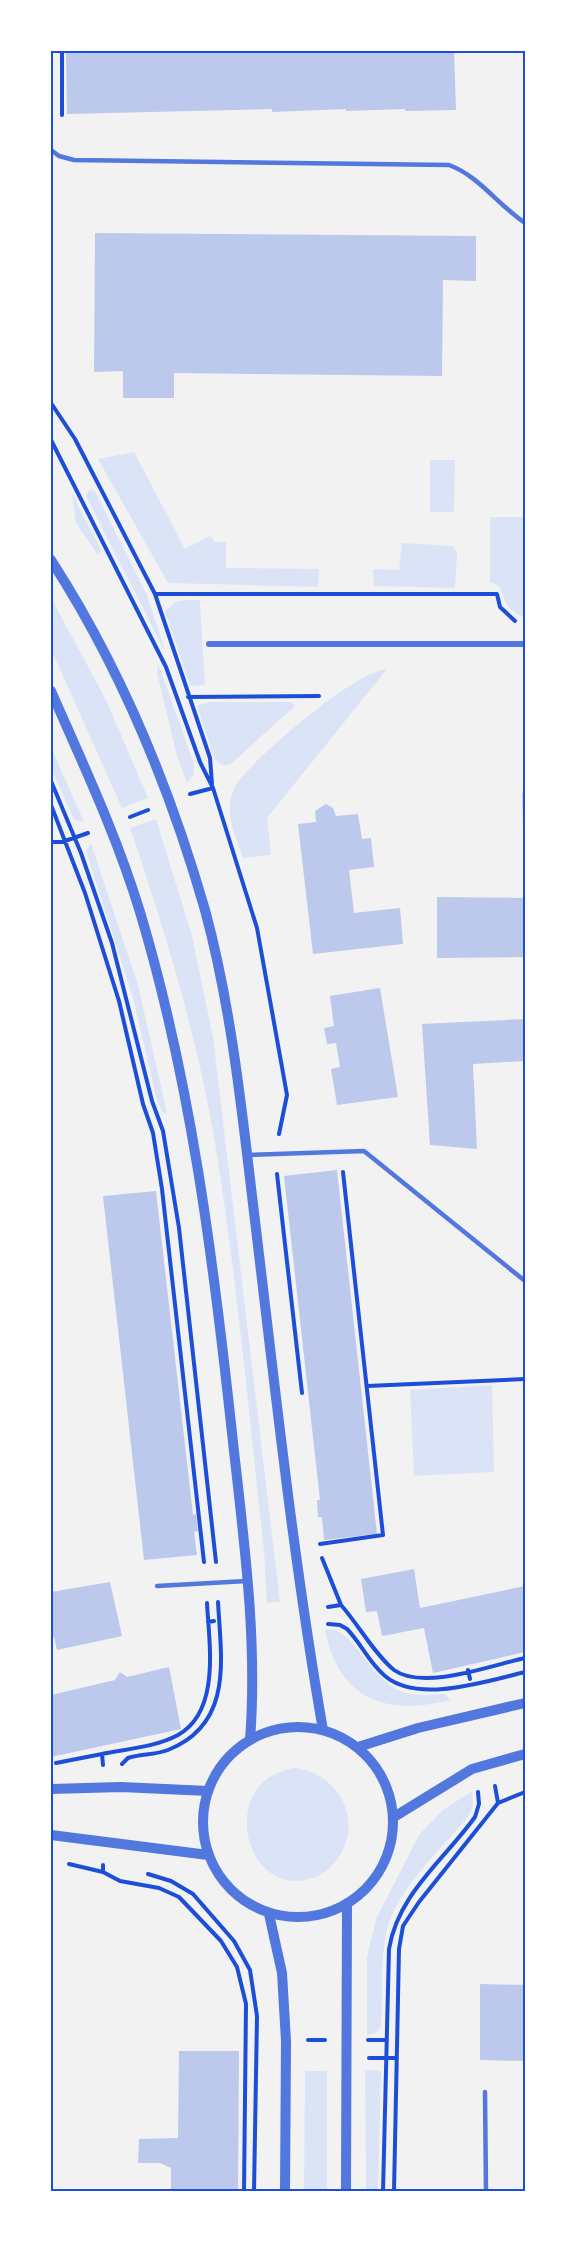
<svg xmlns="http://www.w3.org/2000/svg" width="576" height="2243" viewBox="0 0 576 2243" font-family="'Asap Condensed',sans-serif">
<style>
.green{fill:#dbe4f7}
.building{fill:#bdc9ec}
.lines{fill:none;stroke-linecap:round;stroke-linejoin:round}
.path{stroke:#1d4ed8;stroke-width:4}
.service{stroke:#5277de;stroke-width:4.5}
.minor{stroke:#5277de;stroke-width:6}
.tertiary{stroke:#5277de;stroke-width:10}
.neatline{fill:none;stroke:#1d4ed8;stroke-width:2}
</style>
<rect width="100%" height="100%" fill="#f2f2f2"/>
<path class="green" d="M 134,452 L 185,549 L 210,536 L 215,542 L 226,542 L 226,568 L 319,569 L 318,587 L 168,583 L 98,459 Z
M 430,460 L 455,460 L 454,512 L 430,512 Z
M 90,489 L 95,491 L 147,595 L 166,654 L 86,496 Z
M 72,493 L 101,550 L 98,555 L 76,523 Z
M 490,517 L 525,517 L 525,617 C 508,612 505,601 499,586 L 490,582 Z
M 402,543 L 453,546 L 457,553 L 455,588 L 374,586 L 373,569 L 399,570 Z
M 51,598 L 106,700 L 148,798 L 122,808 L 51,649 Z
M 188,600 L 200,600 L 205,685 L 190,686 L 165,611 L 175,602 Z
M 158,663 L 194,764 L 194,774 L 187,783 L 177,756 L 157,673 Z
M 387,669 L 267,818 L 271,855 L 243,858 C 233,830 221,807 239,780 C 261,753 354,672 387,669 Z
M 210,702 L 292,702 L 295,706 L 232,763 L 224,766 L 215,760 L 197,706 Z
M 51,747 L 84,822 L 74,820 L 51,768 Z
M 156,819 L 192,936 L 213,1037 L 280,1602 L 267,1603 L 264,1552 C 249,1416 237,1278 215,1143 C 197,1035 165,931 130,828 Z
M 91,843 L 138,985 L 167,1113 L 162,1112 L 157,1100 L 133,998 L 86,851 Z
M 492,1385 L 494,1472 L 414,1476 L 410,1390 Z
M 332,1629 C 357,1634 370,1682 406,1693 C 419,1697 432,1694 444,1694 L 451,1700 C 387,1716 339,1701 325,1630 Z
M 296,1768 C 339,1774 364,1821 338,1858 C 331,1869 321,1876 309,1879 C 243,1897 216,1778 296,1768 Z
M 472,1791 L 473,1807 L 468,1817 C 441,1849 394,1892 386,1934 C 380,1964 383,1996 381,2027 L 376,2033 L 367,2035 L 367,1957 L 376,1919 L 419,1835 L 443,1810 Z
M 375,2070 L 381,2072 L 378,2192 L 366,2192 L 365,2071 Z
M 305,2071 L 327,2071 L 327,2192 L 304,2192 Z"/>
<path class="building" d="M 66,51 L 454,51 L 456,110 L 405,111 L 405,109 L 346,111 L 346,109 L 272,112 L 272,109 L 67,114 Z
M 95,233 L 476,236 L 476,281 L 443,280 L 442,376 L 174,373 L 174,398 L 123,398 L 123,371 L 94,372 Z
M 522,793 L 525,793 L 525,820 L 523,820 Z
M 326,804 L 333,808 L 336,816 L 358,814 L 362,839 L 371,838 L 374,867 L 349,870 L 354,913 L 400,908 L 403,944 L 313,954 L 298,824 L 316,822 L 315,811 Z
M 437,897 L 525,898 L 525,957 L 437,958 Z
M 380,988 L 398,1097 L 337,1105 L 331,1069 L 340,1067 L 336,1043 L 327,1044 L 324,1028 L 334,1026 L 330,996 Z
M 525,1019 L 525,1061 L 473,1064 L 477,1149 L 430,1145 L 422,1024 Z
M 337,1170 L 377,1534 L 324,1540 L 322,1517 L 318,1517 L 317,1500 L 320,1500 L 284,1176 Z
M 156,1191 L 193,1515 L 196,1514 L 198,1531 L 194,1532 L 197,1555 L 144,1560 L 103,1196 Z
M 414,1569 L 420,1608 L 525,1586 L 525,1652 L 433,1673 L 424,1628 L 382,1636 L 377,1611 L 366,1612 L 361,1579 Z
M 110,1582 L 122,1636 L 57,1650 L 54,1637 L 51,1637 L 51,1592 Z
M 169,1667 L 181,1729 L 51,1757 L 51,1695 L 115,1680 L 120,1672 L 127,1677 Z
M 480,1984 L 525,1985 L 525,2061 L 480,2060 Z
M 179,2051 L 239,2051 L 238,2192 L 171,2192 L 171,2168 L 160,2163 L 138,2163 L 139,2139 L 178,2138 Z"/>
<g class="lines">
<path class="path" d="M 62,51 L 62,115
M 51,403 L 75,439 L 155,594 L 210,758 L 212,784
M 51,440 L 166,667 L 200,762 L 213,788 L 257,928 L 287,1095 L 279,1134
M 155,594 L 497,594 L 500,607 L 515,621
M 188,697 L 319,696
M 51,781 L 81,853 L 112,943 L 152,1101 L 163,1131 L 179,1228 L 216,1562
M 190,794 L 213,788
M 51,805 L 85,893 L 119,1001 L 143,1104 L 153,1133 L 162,1189 L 204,1562
M 130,817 L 148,810
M 51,842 L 62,842 L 88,833
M 277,1174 L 302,1393
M 367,1386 L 525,1379
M 320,1544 L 383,1535 L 343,1172
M 322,1558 L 341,1605 L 328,1607
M 341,1605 C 358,1624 375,1655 394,1670 C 423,1691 492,1665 525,1658
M 208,1622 L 214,1621
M 328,1624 L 340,1625 L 347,1629 C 361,1643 369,1663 385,1676 C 418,1704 487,1681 525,1672
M 468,1670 L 470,1679
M 56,1763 L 102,1754
M 122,1764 L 128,1758 C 141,1754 155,1755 168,1750 C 234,1724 221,1658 218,1602
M 103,1765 L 102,1754 C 126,1749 156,1747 178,1735 C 221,1711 209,1643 207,1603
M 495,1786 L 498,1803
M 69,1864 L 103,1872
M 103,1865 L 103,1872 L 120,1881 L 159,1888 L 179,1897 L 221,1941 L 237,1967 L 246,2004 L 244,2192
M 148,1874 L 171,1881 L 193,1894 L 234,1941 L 250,1970 L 257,2016 L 254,2192
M 308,2040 L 325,2040
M 368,2040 L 387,2040
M 369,2058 L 397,2058
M 383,2192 L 389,1949 C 398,1894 444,1860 475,1817 L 479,1804 L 478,1792
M 394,2192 L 399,1949 L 403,1926 L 419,1902 L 498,1803 L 525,1792"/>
<path class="service" d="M 51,150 L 59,156 L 74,160 L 449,165 C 479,176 498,205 525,223
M 247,1155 L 364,1151 L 525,1281
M 157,1586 L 247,1581
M 485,2092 L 486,2192"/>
<path class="minor" d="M 209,644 L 525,644"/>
<path class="tertiary" d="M 51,560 C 120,667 170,788 205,910 C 233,1013 243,1123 256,1229 C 276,1396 294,1564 323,1730
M 51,691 C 83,764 117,836 140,912 C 191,1082 213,1257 232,1433 C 243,1534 258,1638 250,1740
M203 1822a95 95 0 1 1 190 0a95 95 0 1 1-190 0Z
M 358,1747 L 418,1728 L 525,1703
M 51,1789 L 121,1787 L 208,1791
M 394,1817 L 472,1769 L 525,1754
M 51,1835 L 208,1855
M 269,1914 L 282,1973 L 286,2041 L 285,2192
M 346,2192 L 347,1905"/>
</g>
<rect width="576" height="2243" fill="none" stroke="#ffffff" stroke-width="105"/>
<rect x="52" y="52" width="472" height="2138" class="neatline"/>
</svg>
